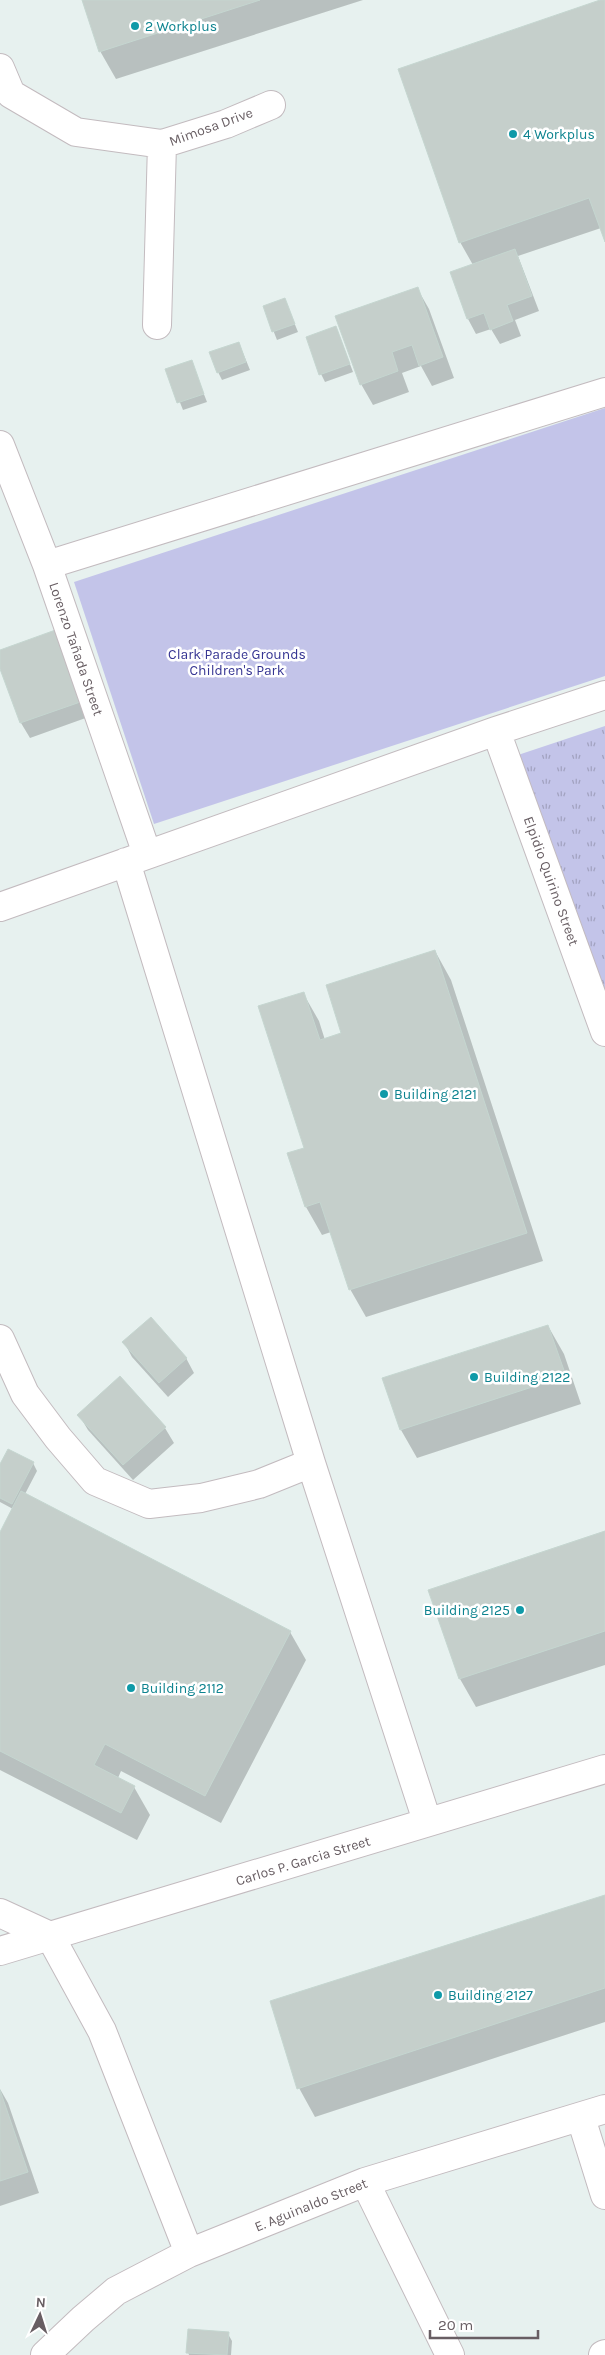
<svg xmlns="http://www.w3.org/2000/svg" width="605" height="2355" viewBox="0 0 605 2355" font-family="Karla,sans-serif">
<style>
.grass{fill:url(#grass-tufts)}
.park{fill:#c3c4e9}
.shadow{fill:#0003}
.building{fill:#c5cfcb;stroke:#c5d6d0}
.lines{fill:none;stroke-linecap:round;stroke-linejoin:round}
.minor-casing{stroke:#c3bbbf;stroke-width:30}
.minor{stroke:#fff;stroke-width:28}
.culture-dot{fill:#0f9aa8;stroke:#fff;stroke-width:2}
.labels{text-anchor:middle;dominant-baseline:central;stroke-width:5;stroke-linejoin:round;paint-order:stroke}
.culture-label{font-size:14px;fill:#0d838f;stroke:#fff;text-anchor:start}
.street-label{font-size:14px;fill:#685e63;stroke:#fff}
.park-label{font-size:14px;fill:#353492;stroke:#fff}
</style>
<defs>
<pattern id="grass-tufts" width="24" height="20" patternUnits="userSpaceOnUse" patternTransform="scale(1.25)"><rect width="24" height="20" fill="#c3c4e9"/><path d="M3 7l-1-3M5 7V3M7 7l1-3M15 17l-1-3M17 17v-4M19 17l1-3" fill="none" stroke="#a2a2c0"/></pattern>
</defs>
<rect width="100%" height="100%" fill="#e7f1ef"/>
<path class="grass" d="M 605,726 L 605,996 L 518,755 Z"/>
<path class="park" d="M 605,408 L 605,676 L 154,824 L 74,582 Z"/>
<path class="shadow" d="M 83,0 L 363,0 L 116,79 L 100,51 Z
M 604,0 L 605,238 L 601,228 L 518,256 L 539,311 L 515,320 L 521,336 L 500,344 L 491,329 L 476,334 L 468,319 L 473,265 L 460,242 Z
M 417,288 L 429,309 L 454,378 L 432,386 L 421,366 L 402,373 L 409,392 L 373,405 L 361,384 Z
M 285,300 L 298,332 L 277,340 L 264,307 Z
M 336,327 L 353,372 L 325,382 L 321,374 Z
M 239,343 L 250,370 L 222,380 L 218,372 Z
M 191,361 L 207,402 L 183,410 L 167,370 Z
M 69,645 L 94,715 L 30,738 L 21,723 L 0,665 L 0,651 Z
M 435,951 L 451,980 L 543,1261 L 366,1317 L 350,1289 L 331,1232 L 322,1235 L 306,1207 L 303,993 L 319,1021 L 325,1040 L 343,1034 Z
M 548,1326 L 564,1354 L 581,1404 L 417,1458 L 401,1430 Z
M 124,1342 L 186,1358 L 194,1373 L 168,1397 L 132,1357 Z
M 79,1415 L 165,1428 L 174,1443 L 133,1480 L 88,1430 Z
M 33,1463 L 37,1471 L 25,1494 L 290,1632 L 306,1660 L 221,1823 L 121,1771 L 118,1778 L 134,1787 L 150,1815 L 137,1840 L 0,1770 L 0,1534 L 13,1509 L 0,1502 L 0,1467 Z
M 605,1533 L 605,1665 L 476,1707 L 460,1679 L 430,1591 Z
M 605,1897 L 605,2022 L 315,2117 L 299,2088 Z
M 0,2089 L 8,2103 L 39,2193 L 0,2206 Z
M 228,2334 L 232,2341 L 231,2355 L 189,2355 L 188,2352 Z"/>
<path class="building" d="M 82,0 L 260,0 L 99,52 Z
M 600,0 L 605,0 L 605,242 L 589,198 L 459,243 L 398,69 Z
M 515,249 L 532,296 L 507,305 L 513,321 L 490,330 L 484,313 L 467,319 L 450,272 Z
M 418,287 L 443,357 L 419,366 L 412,345 L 392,352 L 398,371 L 360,385 L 335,316 Z
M 285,298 L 295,324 L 272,332 L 263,306 Z
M 336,326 L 350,364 L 319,375 L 306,337 Z
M 239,342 L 246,362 L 217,373 L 209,352 Z
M 192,360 L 204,394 L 177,403 L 165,369 Z
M 61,628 L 86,700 L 20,723 L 0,669 L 0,650 Z
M 435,950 L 527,1233 L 349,1290 L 320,1202 L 305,1207 L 287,1153 L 304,1148 L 258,1006 L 304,992 L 320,1040 L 341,1033 L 326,985 Z
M 151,1317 L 187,1358 L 159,1383 L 122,1342 Z
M 548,1325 L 566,1376 L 400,1430 L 382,1378 Z
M 120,1376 L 166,1427 L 123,1465 L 77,1415 Z
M 8,1449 L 34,1462 L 12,1504 L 0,1498 L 0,1464 Z
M 21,1491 L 291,1631 L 205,1796 L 105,1744 L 94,1765 L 135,1786 L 121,1813 L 0,1751 L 0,1532 Z
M 605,1531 L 605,1631 L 459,1679 L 428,1590 Z
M 605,1895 L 605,1988 L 297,2089 L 270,2001 Z
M 0,2090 L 28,2172 L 0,2181 Z
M 188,2329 L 229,2332 L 227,2355 L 186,2353 Z"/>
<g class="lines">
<g class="minor-casing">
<path id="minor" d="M 0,68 L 11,94 L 76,132 L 162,144 L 226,124 L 271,105
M 157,325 L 162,144
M 0,445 L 47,565 L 147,854
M 47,565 L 605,392
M 496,731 L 605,1032
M 126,862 L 311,1463 L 427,1821
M 0,907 L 496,731 L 605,695
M 0,1339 L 25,1394 L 58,1438 L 95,1481 L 149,1504 L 201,1498 L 259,1484 L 311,1463
M 0,1913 L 50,1936 L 102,2031 L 189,2253
M 0,1951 L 605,1769
M 581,2118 L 605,2195
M 365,2182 L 450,2355
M 45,2355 L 83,2319 L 116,2291 L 189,2253 L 365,2182 L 605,2109
M 603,2355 L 605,2354"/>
</g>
<use href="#minor" class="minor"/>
</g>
<g class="culture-dot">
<circle cx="135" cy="26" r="5"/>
<circle cx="513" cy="134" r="5"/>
<circle cx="384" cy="1094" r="5"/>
<circle cx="474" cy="1377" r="5"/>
<circle cx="520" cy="1610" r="5"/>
<circle cx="131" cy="1688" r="5"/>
<circle cx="438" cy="1995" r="5"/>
</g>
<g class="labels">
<g class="culture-label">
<text x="145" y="26">2 Workplus</text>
<text x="523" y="134">4 Workplus</text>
<text x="394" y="1094">Building 2121</text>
<text x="484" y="1377">Building 2122</text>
<text x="510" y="1610" text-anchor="end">Building 2125</text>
<text x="141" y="1688">Building 2112</text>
<text x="448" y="1995">Building 2127</text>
</g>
<g class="street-label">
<text transform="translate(211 127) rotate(-20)">Mimosa Drive</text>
<text transform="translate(76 649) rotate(71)">Lorenzo Tañada Street</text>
<text transform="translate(551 881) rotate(70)">Elpidio Quirino Street</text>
<text transform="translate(303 1861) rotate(-17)">Carlos P. Garcia Street</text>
<text transform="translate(311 2205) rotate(-22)">E. Aguinaldo Street</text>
</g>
<g class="park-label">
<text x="237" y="654">Clark Parade Grounds<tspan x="237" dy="16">Children's Park</tspan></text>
</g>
</g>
<g transform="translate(40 2315) rotate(4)" stroke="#ffffff" stroke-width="4" paint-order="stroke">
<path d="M0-4L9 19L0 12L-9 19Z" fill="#685e63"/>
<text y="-8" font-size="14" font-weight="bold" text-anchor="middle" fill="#685e63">N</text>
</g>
<path d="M430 2330v8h108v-8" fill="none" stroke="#685e63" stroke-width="2.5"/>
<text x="438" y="2330" font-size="15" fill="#685e63" stroke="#ffffff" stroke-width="4" paint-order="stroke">20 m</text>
</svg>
